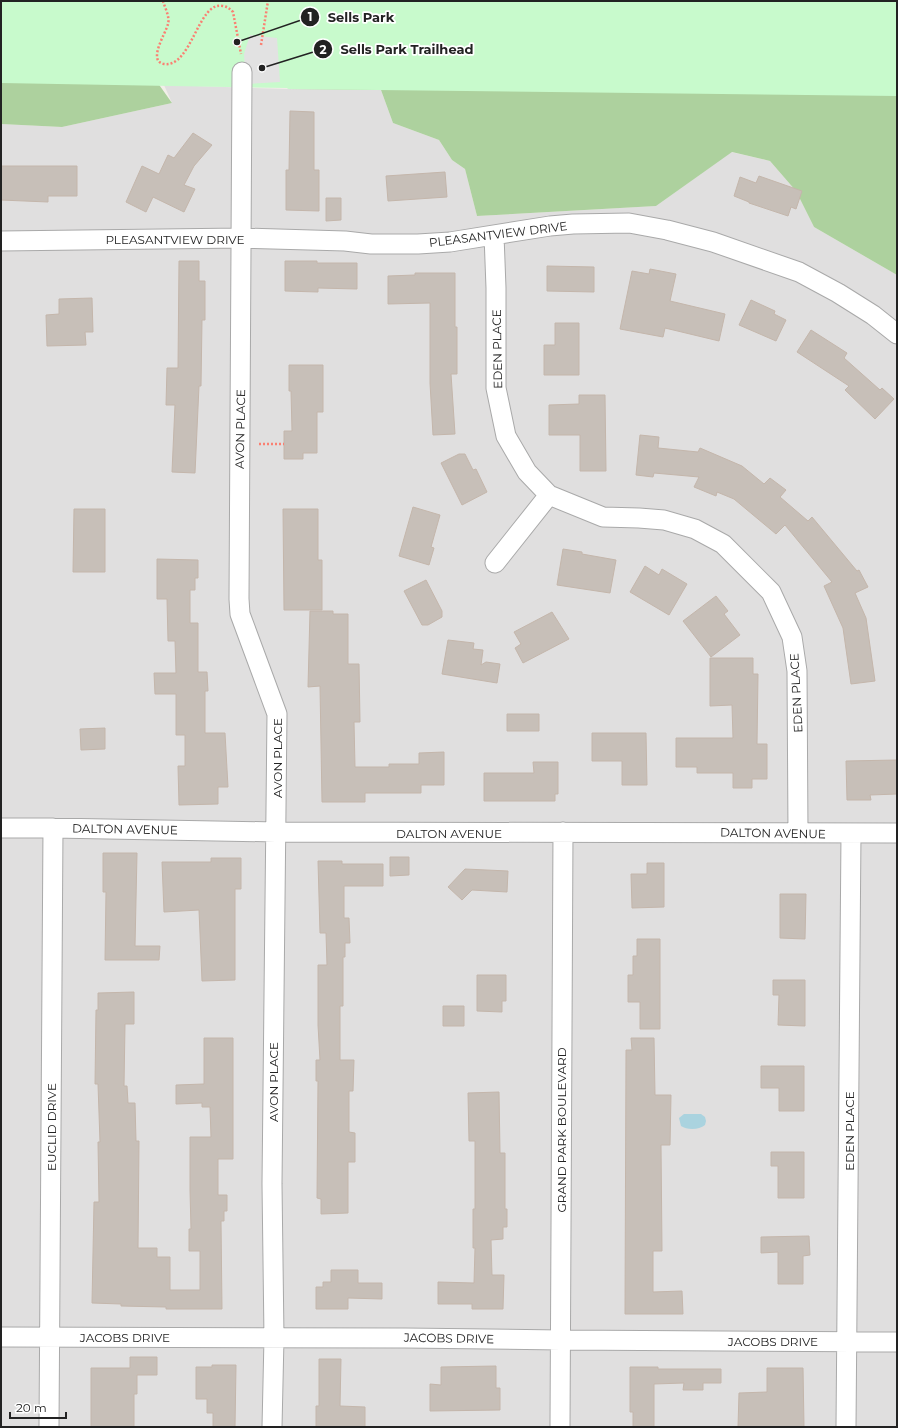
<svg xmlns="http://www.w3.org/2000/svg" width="898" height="1428" viewBox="0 0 898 1428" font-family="Montserrat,sans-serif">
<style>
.residential{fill:#e0dfdf}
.forest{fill:#add19e}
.park{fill:#c8facc}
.parking{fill:#e2e2e2}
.water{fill:#aad3df}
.building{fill:#c7bfb8;stroke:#c4b6ab}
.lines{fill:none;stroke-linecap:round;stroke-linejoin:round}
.minor-casing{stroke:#a9a9a9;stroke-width:21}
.path{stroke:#fa8072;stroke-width:2.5;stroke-dasharray:2 2;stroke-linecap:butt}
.minor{stroke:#fff;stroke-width:19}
.labels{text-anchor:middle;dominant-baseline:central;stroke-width:3.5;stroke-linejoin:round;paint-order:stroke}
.street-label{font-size:12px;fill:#222;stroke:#fff}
.leader{fill:none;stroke:#222;stroke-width:1.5}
.callout-dot{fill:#222;stroke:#fff;stroke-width:1.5}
.mark-label{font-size:12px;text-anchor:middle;font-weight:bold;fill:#fff}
.callout-label{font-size:13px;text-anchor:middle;font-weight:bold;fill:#222;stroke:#fff;stroke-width:3.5;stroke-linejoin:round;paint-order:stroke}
</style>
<rect width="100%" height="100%" fill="#f2efe9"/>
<path class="residential" d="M 164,85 L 288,89 L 381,90 L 393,123 L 439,140 L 452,160 L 465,169 L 477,216 L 656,206 L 731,152 L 770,161 L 796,191 L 814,227 L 897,275 L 897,1427 L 1,1427 L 1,124 L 62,127 L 172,103 Z"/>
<path class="forest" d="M 1,1 L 121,31 L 172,103 L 62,127 L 1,124 Z
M 897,1 L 897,275 L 814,227 L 796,191 L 770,161 L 732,152 L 656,206 L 477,216 L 465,169 L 452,160 L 439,140 L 393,123 L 381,90 L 288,89 Z"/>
<path class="park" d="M 1,1 L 897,1 L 897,96 L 288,89 L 287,88 L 1,83 Z"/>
<path class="parking" d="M 250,35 L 277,38 L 280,82 L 246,84 L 244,54 Z"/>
<path class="water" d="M 684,1114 L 701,1114 L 705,1117 L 706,1121 L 705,1125 C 699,1130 687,1130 681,1126 L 679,1118 Z"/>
<path class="building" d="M 290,111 L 314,112 L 314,170 L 319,170 L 319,211 L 286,210 L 286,170 L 289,170 Z
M 193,133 L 212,145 L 194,166 L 184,185 L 195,189 L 184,212 L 153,197 L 146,212 L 126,202 L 142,166 L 159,174 L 168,155 L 174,158 Z
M 1,166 L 77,166 L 77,196 L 48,196 L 48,202 L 1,200 Z
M 445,172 L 447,197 L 388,201 L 386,176 Z
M 759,176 L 802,191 L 796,209 L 791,207 L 788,216 L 749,203 L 749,202 L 734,196 L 740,177 L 756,183 Z
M 326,198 L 341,198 L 341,220 L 326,221 Z
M 179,261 L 199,261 L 199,281 L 205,281 L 205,320 L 202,320 L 201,386 L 199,386 L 195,473 L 172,472 L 175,405 L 166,405 L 167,368 L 178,368 Z
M 285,261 L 317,261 L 317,263 L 357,263 L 357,289 L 318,288 L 318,292 L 285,291 Z
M 547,266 L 594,267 L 594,292 L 547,291 Z
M 650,269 L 676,274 L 670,301 L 725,314 L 719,341 L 665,328 L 663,337 L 620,329 L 632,271 L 649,274 Z
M 415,273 L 455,273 L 455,327 L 457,327 L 457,374 L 451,374 L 455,434 L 433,435 L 430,383 L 430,303 L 388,304 L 388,276 L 415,275 Z
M 92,298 L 93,332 L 85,332 L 86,345 L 47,346 L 46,315 L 59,314 L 59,299 Z
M 751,300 L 775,311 L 774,314 L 786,320 L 776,341 L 739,325 Z
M 555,323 L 579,323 L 579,375 L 544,375 L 544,345 L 555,345 Z
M 811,330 L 847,353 L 844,358 L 880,390 L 882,388 L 894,399 L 875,419 L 845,390 L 849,386 L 797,352 Z
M 289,365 L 323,365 L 323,412 L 317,412 L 317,453 L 303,453 L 303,459 L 284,459 L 284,431 L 292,431 L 291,391 L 289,391 Z
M 579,395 L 605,395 L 606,471 L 580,471 L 580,435 L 549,435 L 549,405 L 579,404 Z
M 640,435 L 659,437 L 658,448 L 698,452 L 700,448 L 742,466 L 764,484 L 770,478 L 786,490 L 780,497 L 808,521 L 812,517 L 857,571 L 859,570 L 868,587 L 855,593 L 866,618 L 875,681 L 851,684 L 843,628 L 824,586 L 832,582 L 785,525 L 776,534 L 734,499 L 717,492 L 716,496 L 694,487 L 699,477 L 654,473 L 653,477 L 636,475 Z
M 459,454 L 465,454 L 473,470 L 476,469 L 487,492 L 462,505 L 441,463 Z
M 413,507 L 440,515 L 431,547 L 434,548 L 429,565 L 399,556 Z
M 74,509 L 105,509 L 105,572 L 73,572 Z
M 283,509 L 318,509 L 318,560 L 322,560 L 322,610 L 284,610 Z
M 563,549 L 582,552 L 582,554 L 616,560 L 610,593 L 557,585 Z
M 157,559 L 198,560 L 198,578 L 195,578 L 195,590 L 190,590 L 190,623 L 198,623 L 198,672 L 207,672 L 208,691 L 205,691 L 205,733 L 225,733 L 228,787 L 218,787 L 218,804 L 179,805 L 178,766 L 185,766 L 185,735 L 176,735 L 176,694 L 155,694 L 154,673 L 176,673 L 175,641 L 168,641 L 167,599 L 157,599 Z
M 645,566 L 659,575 L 662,569 L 687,584 L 669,615 L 630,592 Z
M 426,580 L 442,611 L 442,617 L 428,625 L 422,625 L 404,591 Z
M 716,596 L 728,611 L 724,614 L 740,635 L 711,657 L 683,621 Z
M 310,611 L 333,611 L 333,614 L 348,614 L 348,664 L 359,664 L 360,722 L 354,722 L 355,767 L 389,767 L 389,764 L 419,764 L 419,753 L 444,752 L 444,785 L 421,785 L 421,793 L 365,793 L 365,802 L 322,802 L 320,686 L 308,687 Z
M 552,612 L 569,639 L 523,663 L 515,648 L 521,644 L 514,632 Z
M 448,640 L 474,643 L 473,649 L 483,650 L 481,665 L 486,662 L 500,664 L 497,683 L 442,674 Z
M 710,658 L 753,658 L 753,674 L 758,674 L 757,744 L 767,744 L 767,779 L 752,779 L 752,788 L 733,788 L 733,773 L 697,773 L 697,767 L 676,767 L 676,738 L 733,738 L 732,705 L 710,706 Z
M 507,714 L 539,714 L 539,731 L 507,731 Z
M 105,728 L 105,749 L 81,750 L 80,729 Z
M 592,733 L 646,733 L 647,785 L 622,785 L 622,761 L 592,761 Z
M 897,760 L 897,794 L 870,795 L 871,800 L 847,800 L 846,761 Z
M 533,762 L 558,762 L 558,794 L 555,794 L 555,801 L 484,801 L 484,773 L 534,773 Z
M 103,853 L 137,853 L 135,946 L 160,946 L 159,960 L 105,960 L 106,892 L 103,892 Z
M 390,857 L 409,857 L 409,875 L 390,876 Z
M 211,858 L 241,858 L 241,889 L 235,889 L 235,980 L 202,981 L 199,910 L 164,912 L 162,862 L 211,862 Z
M 318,861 L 342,861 L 342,864 L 383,864 L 383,886 L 344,886 L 344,918 L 349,918 L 350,943 L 345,943 L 345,957 L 343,957 L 343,1006 L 340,1006 L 340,1060 L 354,1060 L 353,1091 L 349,1091 L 349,1132 L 355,1133 L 355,1162 L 348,1162 L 348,1213 L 321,1214 L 321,1199 L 317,1198 L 318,1081 L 316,1081 L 316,1060 L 320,1060 L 318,1025 L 318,965 L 327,965 L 326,933 L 320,933 Z
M 647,863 L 664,863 L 664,907 L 632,908 L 631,874 L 647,874 Z
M 465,869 L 508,871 L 507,892 L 472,890 L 462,900 L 448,887 Z
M 780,894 L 806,894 L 805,939 L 780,938 Z
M 637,939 L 660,939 L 660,1029 L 640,1029 L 640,1002 L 628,1002 L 628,975 L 633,975 L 633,956 L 637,956 Z
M 477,975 L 506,975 L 506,1001 L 502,1001 L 502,1012 L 477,1011 Z
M 773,980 L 805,980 L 805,1026 L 778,1025 L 779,995 L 773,995 Z
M 134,992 L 134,1024 L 125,1024 L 124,1086 L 127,1086 L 128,1103 L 135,1103 L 136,1141 L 139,1141 L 138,1248 L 157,1248 L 157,1257 L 170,1257 L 170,1290 L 200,1290 L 200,1251 L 189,1251 L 189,1229 L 191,1229 L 190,1190 L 190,1137 L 211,1137 L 210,1107 L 202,1107 L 202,1103 L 176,1104 L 176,1085 L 204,1084 L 204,1038 L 233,1038 L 233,1159 L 218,1159 L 218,1195 L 227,1195 L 227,1211 L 224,1211 L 224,1221 L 221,1221 L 222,1309 L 166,1309 L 166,1307 L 121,1306 L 121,1304 L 92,1303 L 94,1202 L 99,1202 L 98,1142 L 100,1142 L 98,1084 L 95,1084 L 96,1010 L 98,1010 L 98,993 Z
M 443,1006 L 464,1006 L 464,1026 L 443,1026 Z
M 631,1038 L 654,1038 L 655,1095 L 671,1095 L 670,1145 L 661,1145 L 662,1251 L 653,1251 L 653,1292 L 682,1291 L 683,1314 L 625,1314 L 626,1050 L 632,1050 Z
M 761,1066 L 804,1066 L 804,1111 L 779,1111 L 779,1088 L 761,1088 Z
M 499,1092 L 500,1153 L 505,1153 L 505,1209 L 507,1209 L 507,1227 L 503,1227 L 503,1239 L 491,1240 L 492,1275 L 504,1275 L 503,1309 L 472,1309 L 472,1304 L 438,1304 L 438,1282 L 474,1283 L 475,1248 L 473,1248 L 473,1209 L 475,1209 L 475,1141 L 469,1141 L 468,1093 Z
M 771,1152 L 804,1152 L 804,1198 L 778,1198 L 778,1166 L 771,1166 Z
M 809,1236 L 810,1255 L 803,1256 L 803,1284 L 778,1284 L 778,1252 L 761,1253 L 761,1237 Z
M 331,1270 L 358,1270 L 358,1283 L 382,1283 L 382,1299 L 348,1298 L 348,1309 L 316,1309 L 316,1287 L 323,1287 L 323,1282 L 331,1282 Z
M 130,1357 L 157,1357 L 157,1375 L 137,1375 L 137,1394 L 134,1394 L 134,1427 L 91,1427 L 91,1368 L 130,1368 Z
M 319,1359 L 341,1359 L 340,1406 L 365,1407 L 365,1427 L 316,1427 L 316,1406 L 319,1406 Z
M 212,1365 L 236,1365 L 235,1427 L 213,1427 L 213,1413 L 207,1413 L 207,1399 L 196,1399 L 196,1367 L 212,1367 Z
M 496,1366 L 496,1388 L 500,1388 L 500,1410 L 430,1411 L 430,1384 L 441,1385 L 441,1367 Z
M 630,1367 L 658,1367 L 658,1369 L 721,1369 L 721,1383 L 703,1383 L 703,1390 L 683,1390 L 684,1383 L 654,1384 L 654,1427 L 633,1427 L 633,1412 L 630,1412 Z
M 767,1368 L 803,1368 L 804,1427 L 738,1427 L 739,1393 L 767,1392 Z"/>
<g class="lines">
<g class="minor-casing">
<path id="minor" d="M 242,72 L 239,599 L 240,614 L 277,714 L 272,1184 L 274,1338 L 272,1427
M 494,235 L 496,288 L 496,388 L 506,436 L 527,472 L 549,495 L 603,517 L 639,518 L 664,520 L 695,529 L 723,544 L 771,592 L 792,637 L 797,671 L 798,833
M 1,241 L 241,238 L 345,241 L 371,244 L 418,244 L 450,242 L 550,226 L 573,224 L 629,223 L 667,230 L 713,242 L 799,272 L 838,293 L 873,315 L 897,334
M 495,563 L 549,495
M 1,828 L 53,828 L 276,832 L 897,833
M 1,1337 L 405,1338 L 561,1340 L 897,1342
M 49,1427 L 53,828
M 560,1427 L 563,832
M 846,1427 L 851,834"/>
</g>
<path class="path" d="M 163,1 C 165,8 170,17 168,24 C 166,33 147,61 164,64 C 192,68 198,0 223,6 C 228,7 230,9 233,12 L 241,54
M 261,45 L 268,1
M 259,444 L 284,444"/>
<use href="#minor" class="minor"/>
</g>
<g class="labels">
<g class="street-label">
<text transform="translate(498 234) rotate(-7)">PLEASANTVIEW DRIVE</text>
<text x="175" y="239">PLEASANTVIEW DRIVE</text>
<text transform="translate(497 349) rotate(-91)">EDEN PLACE</text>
<text transform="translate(240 429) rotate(-89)">AVON PLACE</text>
<text transform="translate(796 693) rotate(-93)">EDEN PLACE</text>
<text transform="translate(277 758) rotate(-90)">AVON PLACE</text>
<text transform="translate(125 829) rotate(1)">DALTON AVENUE</text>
<text x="449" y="833">DALTON AVENUE</text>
<text transform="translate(773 833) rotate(1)">DALTON AVENUE</text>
<text transform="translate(273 1082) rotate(-90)">AVON PLACE</text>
<text transform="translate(51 1127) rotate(-90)">EUCLID DRIVE</text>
<text transform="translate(561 1130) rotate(-90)">GRAND PARK BOULEVARD</text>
<text transform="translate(849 1131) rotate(-90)">EDEN PLACE</text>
<text x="125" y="1337">JACOBS DRIVE</text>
<text transform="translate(449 1338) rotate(1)">JACOBS DRIVE</text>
<text x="773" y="1341">JACOBS DRIVE</text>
</g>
</g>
<path class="leader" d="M237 42L310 17M262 68L323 49"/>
<g class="callout-dot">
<circle cx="237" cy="42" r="4"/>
<circle cx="262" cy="68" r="4"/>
<circle cx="310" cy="17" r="10"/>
<circle cx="323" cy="49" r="10"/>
</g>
<g class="mark-label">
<text x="310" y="21">1</text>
<text x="323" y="54">2</text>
</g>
<g class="callout-label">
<text x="361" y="22">Sells Park</text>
<text x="407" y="54">Sells Park Trailhead</text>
</g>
<rect width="898" height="1428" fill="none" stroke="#222222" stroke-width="4"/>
<path d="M10 1412v6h56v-6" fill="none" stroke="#222222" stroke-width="2"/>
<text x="16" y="1412" font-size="12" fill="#222222" stroke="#ffffff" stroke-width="3" paint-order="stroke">20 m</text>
</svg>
